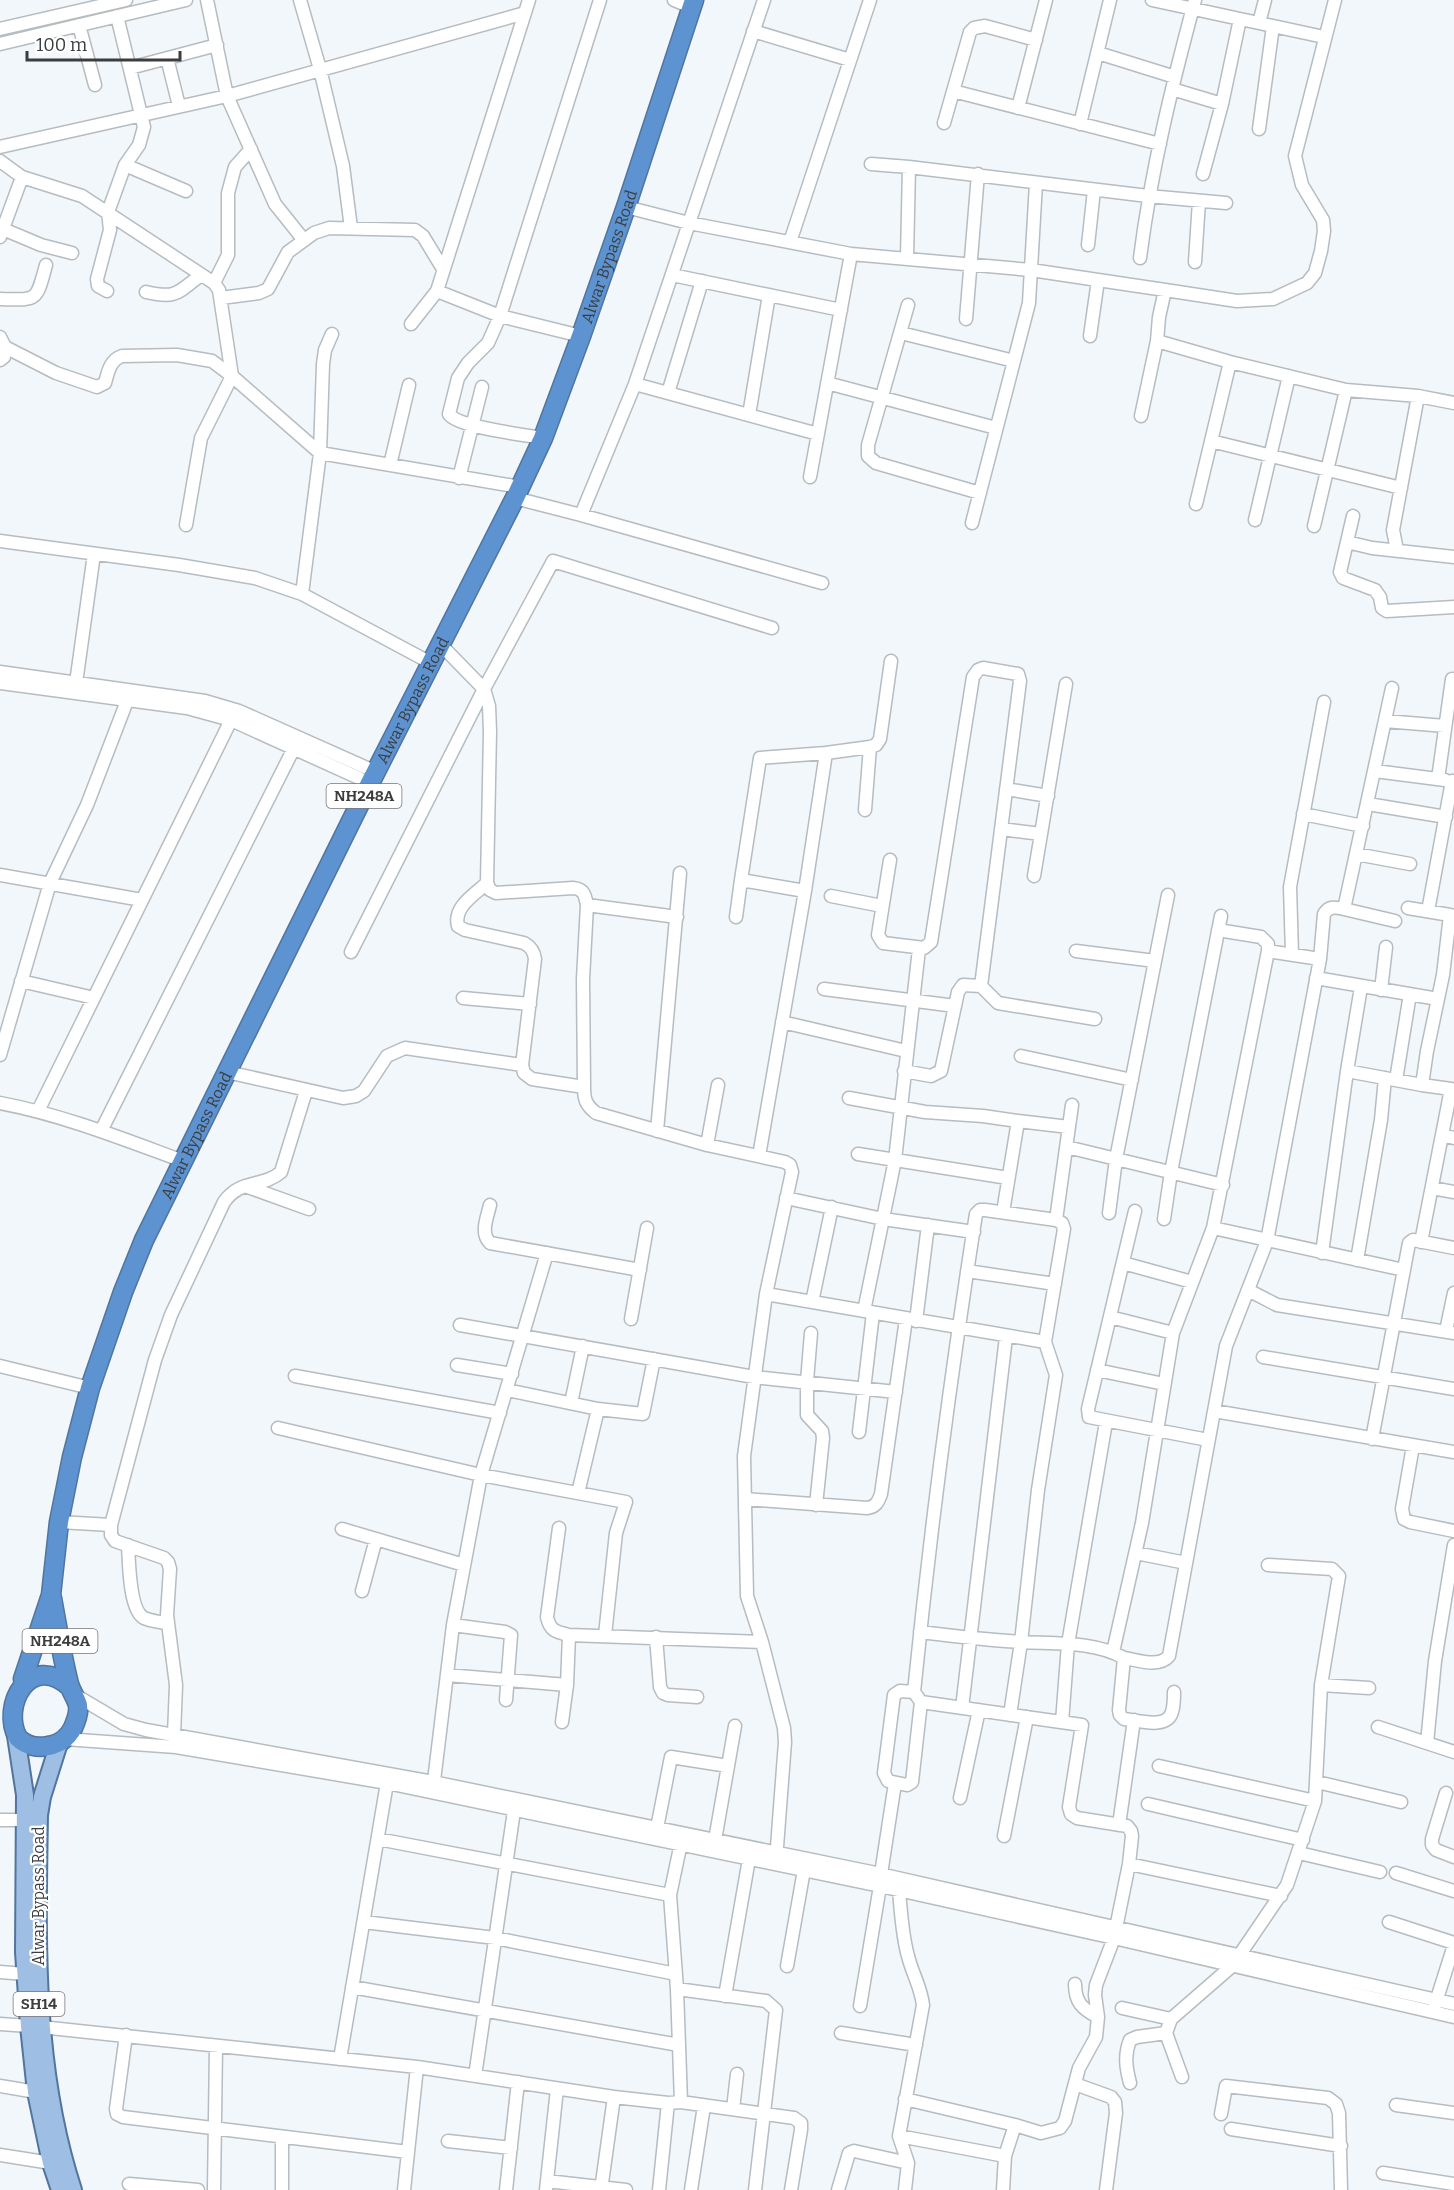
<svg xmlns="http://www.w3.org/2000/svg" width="1454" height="2190" viewBox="0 0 1454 2190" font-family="Bitter,serif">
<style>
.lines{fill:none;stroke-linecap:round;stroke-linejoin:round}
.minor-casing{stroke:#b6bcbf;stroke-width:15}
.major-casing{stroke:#51759e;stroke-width:20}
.highway-casing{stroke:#51759e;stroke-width:21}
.minor{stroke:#fff;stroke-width:12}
.major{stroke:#9ebee3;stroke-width:16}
.highway{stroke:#5d93d1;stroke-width:18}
.labels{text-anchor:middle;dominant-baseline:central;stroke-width:4.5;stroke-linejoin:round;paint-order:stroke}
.shield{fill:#fff;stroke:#767778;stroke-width:1.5}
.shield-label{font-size:15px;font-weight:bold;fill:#3b3d3e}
.street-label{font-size:16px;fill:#3b3d3e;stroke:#fff}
</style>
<rect width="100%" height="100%" fill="#f1f7fa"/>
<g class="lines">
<g class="minor-casing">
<path id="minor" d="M 207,0 L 227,96 L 275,204 L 303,239
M 300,0 L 320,69 L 343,166 L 351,228
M 674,0 L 691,7
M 1152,0 L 1240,19 L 1222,104 L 1203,174
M 1240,19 L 1259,23 L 1265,0
M 1259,23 L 1324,37
M 79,25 L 95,85
M 0,29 L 126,0
M 753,31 L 850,60
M 0,44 L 186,0
M 1098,53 L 1175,77
M 167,58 L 179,106
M 130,68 L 217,45
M 1172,89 L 1222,104
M 953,91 L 1160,144
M 1018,108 L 1046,0
M 944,123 L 970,32 L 974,28 L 985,26 L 1036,40
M 1080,124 L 1110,0
M 1259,129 L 1273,26
M 0,147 L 227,96 L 525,13
M 0,161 L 22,177 L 82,196 L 214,283 L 219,290 L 232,376 L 201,438 L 186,525
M 871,164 L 909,167
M 125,165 L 186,191
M 626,207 L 689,223 L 851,254 L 1031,270 L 1165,290 L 1159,317 L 1157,341 L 1230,362 L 1346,390 L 1418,396 L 1454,403
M 3,229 L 41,245 L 72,253
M 0,237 L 22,177
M 790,242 L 870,0
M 1088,245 L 1094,190
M 907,258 L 909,167 L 1148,196 L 1226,203
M 1140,258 C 1151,171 1172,85 1195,0
M 1195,262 L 1199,201
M 672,275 L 841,310
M 214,283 L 228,255 L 228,193 L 235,167 L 251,149
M 1165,290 L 1237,301 L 1273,299 L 1307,283 L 1315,273 L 1321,251 L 1324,231 L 1323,220 L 1302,185 L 1295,156 L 1335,0
M 107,291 L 98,286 L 97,279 L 110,230 L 108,212 L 125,165 L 139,145 L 144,127 L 117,16
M 437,291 L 500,316 L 581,336
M 146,292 C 177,299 177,293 201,275
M 221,298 L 259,293 L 268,289 L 288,252 L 314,233 L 329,228 L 415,230 L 423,236 L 443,269
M 0,299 C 38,300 36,302 46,265
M 908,305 L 868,445 L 868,456 L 876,463 L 980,493
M 966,319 L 978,174
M 411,324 L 437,291 L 529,0
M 901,333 L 1014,361
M 1090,336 L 1098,280
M 0,337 L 5,347 L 56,373 L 97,387 L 105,383 C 108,372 110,360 122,356 L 177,355 L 212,361 L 232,376 L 320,453 L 520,487
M 0,360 L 4,357 L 5,347
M 827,383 L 996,428
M 635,384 L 818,434
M 668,393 L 702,281
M 749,415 L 769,295
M 1141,416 L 1157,341
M 543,438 C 525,435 457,427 449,414 L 458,378 L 468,363 L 488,343 L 500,316 L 600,0
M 1211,441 L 1401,488
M 390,465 L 409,385
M 810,477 L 851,254
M 459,478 L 482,387
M 515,498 L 581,515 L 822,583
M 1196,504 L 1230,362
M 581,515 L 635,384 L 764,0
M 1353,516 L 1340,572 L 1343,578 L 1375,590 L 1380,597 L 1382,608 L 1387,611 L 1454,607
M 1255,520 L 1289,376
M 972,523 L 1029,303 L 1036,183
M 1314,526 L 1346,390
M 0,541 L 179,565 L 255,578 L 302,594 L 431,663
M 1347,542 L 1372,548 L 1454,557
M 1397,550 L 1393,530 L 1418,396
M 302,594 L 320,453 L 323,364 L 325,350 L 332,334
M 441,645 L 484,689 L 489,706 L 490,731 L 487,883 L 490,890 L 496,893 L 573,888 C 584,889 585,895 587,905 L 583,979 L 584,1087
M 0,672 L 205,701 L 239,711 L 376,772
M 0,683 L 187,708 L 231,720 L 370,783
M 76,683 L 94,554
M 1385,721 L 1445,726
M 1375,771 L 1445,780
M 1438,779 L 1452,679
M 1006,789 L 1048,796
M 1368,804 L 1446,817
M 865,810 L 870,747
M 1303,814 L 1363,826
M 1001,829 L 1041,834
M 1356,854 L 1410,864
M 890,860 L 878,935 L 883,943 L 924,948 L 931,942 L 973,677 L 978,670 L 983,668 L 1018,674 L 1020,681 L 981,986 L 963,985 L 958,992 L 941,1071 L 931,1076 L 904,1071
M 0,875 L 142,900
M 1034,876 L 1066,684
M 487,883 C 474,895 453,907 458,926 L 465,930 L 524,943 C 531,947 534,951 535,959 L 522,1065
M 805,891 L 741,880 L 760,758 L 826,753
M 831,896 L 882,906
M 587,905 L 677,917
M 1408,908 L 1450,915
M 1344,909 L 1395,921
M 1428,911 L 1452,781
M 736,917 L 741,880
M 1076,951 L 1155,961
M 1268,951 L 1320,959
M 351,952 L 484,689 L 553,561 L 772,628
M 1292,954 L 1290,887 L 1324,702
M 1316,978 L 1438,999
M 21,981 L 94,998
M 981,986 L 998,1003 L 1095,1019
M 1361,987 L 1347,1071 L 1422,1085
M 824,989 L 955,1006
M 1381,990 L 1386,947
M 463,998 L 530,1004
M 782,1022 L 906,1051
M 0,1055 L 50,883 L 87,805 L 127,701
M 1021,1056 L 1132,1080
M 227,1072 L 343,1098 L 356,1096 L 364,1091 L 387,1056 L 405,1048 L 522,1065 L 524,1073 L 532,1079 L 584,1087 C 584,1100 586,1105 596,1113 L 707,1145 L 785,1162 L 790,1165 L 792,1172 L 766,1294 L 744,1456 L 747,1596 L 762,1642 L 784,1728 L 785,1742 L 776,1860
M 1396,1080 L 1410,994
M 1451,1089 L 1422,1085 L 1427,1051 L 1443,975 L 1450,915 L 1454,916
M 849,1098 L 925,1112 L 983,1116 L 1018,1121 L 1003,1212
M 0,1103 C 63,1115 123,1139 183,1161
M 38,1111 L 236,710
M 1018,1121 L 1069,1127
M 101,1131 L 294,748
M 657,1131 L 680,873
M 1442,1135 L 1454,1138
M 707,1145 L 718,1085
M 1067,1147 L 1223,1185
M 858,1154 L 1008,1178
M 759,1156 L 805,891 L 826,753 L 870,747 L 876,745 L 880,739 L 891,661
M 245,1186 L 309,1209
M 1432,1188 L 1454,1192
M 786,1198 L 883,1219 L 974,1232
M 490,1205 C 487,1218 480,1233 490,1243 L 640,1270
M 1135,1211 L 1088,1409 L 1089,1417 L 1208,1440
M 1109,1213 L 1116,1159 L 1168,895
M 1164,1219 L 1171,1172 L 1221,916
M 1056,1220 L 1072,1105
M 1213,1228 L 1404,1270
M 1421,1242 L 1451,1089 L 1454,1090
M 1322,1253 L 1347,1071
M 1357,1260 L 1381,1120 L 1385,1078
M 1123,1263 L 1192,1282
M 967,1271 L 1055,1284
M 1248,1290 L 1277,1305 L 1454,1333
M 766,1294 L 1045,1342
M 812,1302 L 832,1207
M 864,1311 L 895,1160 L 919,949
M 1110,1317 L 1173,1333
M 631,1319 L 647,1228
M 916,1321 L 928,1225
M 460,1325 L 754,1377 L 896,1392
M 1446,1331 L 1454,1293
M 811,1333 L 807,1381 L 807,1415 L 822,1431 L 823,1438 L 816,1505
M 1263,1357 L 1454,1389
M 457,1365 L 512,1374
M 0,1366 L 90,1388
M 1097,1370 L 1164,1384
M 295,1376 L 500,1413
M 507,1390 L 598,1409 L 643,1414 L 654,1359
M 571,1403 L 583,1346
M 1214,1411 L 1454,1452
M 278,1428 L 481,1475 L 626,1502 L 616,1533 L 605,1635
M 859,1432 L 873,1313
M 1372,1439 L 1409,1243 L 1413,1240 L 1454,1248
M 1413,1446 L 1402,1509 L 1404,1519 L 1410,1522 L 1454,1531
M 578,1493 L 598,1409
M 745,1499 L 867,1508 C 875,1507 878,1503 881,1494 L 906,1319
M 59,1522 L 111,1525 L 155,1360 L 171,1315 L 224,1202 C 241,1178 263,1188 281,1172 L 306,1091
M 111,1525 L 111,1535 L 115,1541 L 164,1558 L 168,1562 L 170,1569 L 167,1615 L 176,1685 L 174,1735
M 559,1528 L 547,1617 C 550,1631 556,1632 569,1635 L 762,1642
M 342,1529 L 464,1565
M 128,1545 C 129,1561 129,1610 144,1618 C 151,1621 161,1622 168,1624
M 1136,1553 L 1186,1563
M 362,1591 L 376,1539
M 453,1625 L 505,1632 L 511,1635 L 506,1700
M 920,1632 C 953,1636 987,1640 1021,1642 C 1054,1644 1095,1641 1124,1658 L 1119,1710 L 1120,1715 L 1124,1719 C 1137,1720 1167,1730 1172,1712 C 1174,1706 1174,1698 1174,1692
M 656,1637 L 660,1687 L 663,1693 L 668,1695 L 697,1697
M 1113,1652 L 1142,1523 L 1173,1333 L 1213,1228 L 1268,951 L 1268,944 L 1261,937 L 1218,930
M 1124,1658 C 1138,1660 1159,1668 1169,1656 L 1226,1346 L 1267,1241 L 1320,959 L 1324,914 C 1329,906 1335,907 1344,909 L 1392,688
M 447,1675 L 567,1685
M 1321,1685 L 1369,1688
M 914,1692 L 900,1691 L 894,1695 L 884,1773 L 888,1781 L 907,1785 L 912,1782 L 921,1702 L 914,1692 C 930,1532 951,1373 976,1214 L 980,1210 L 985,1210 L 1056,1220 L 1062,1223 L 1064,1229 L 1045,1342 L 1056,1375 L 1038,1490 L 1021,1642 L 1010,1715
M 75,1695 L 124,1724 L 146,1730 L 433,1782 L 871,1872 L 1454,2004
M 962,1708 L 1006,1337
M 562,1722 L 567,1685 L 569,1635
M 1062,1722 L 1068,1644 L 1106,1422
M 1378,1727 L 1454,1752
M 65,1739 L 176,1747 L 387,1783 L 880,1886 L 1114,1938 L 1454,2017
M 1427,1743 L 1435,1661 L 1454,1545
M 1159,1766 L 1315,1801
M 1317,1782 L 1401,1802
M 433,1789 L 453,1625 L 481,1475 L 547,1253
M 1446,1793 L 1432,1839 L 1432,1845 L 1436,1850 L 1454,1857
M 960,1798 L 979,1710
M 1148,1804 L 1303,1840
M 0,1820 L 25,1820
M 1119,1825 L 1134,1720
M 657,1828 L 671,1757 L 728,1766
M 1004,1836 L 1027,1717
M 378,1839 L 670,1895
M 715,1840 L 735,1726
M 1299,1853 L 1380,1872
M 1129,1864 L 1281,1896
M 1396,1873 L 1454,1891
M 881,1874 L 895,1783
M 899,1890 C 901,1912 902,1935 908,1956 C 912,1973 921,1987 923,2005 L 899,2136 L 908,2163 L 905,2190
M 364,1922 L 495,1938 L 676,1974
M 1389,1922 L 1454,1943
M 787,1966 L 804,1870
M 0,1972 L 25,1974
M 1075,1984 C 1075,2002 1082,2009 1098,2017
M 352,1987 L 679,2045
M 677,1989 L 766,2001 L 776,2010 L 755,2190
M 725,1996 L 749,1859
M 1435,2005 L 1454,1945
M 860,2006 L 880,1886
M 1122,2008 L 1171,2019
M 0,2024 L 29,2026
M 41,2027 L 417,2067 L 614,2097 L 668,2103 L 681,2102 L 794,2118 L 801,2123 L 801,2130 L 791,2190
M 841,2033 L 916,2045
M 1166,2033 L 1182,2077
M 126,2035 L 116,2109 L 117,2114 L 123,2117 L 408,2152
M 340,2059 L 387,1783
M 475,2076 L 515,1804
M 1130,2083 C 1126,2068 1124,2055 1130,2040 L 1137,2037 L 1166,2033 L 1171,2019 L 1232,1966 L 1287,1885 L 1315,1801 L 1321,1685 L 1339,1576 L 1332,1569 L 1268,1565
M 1075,2084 L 1111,2097 L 1115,2102 L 1116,2113 L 1106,2190
M 0,2086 L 36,2092
M 905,2099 L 1015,2125 L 1041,2133 L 1060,2128 L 1065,2121 L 1079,2068 L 1096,2037 L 1098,2017 L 1095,1995 L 1096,1985 L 1114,1938 L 1129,1864 L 1132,1836 L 1131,1831 L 1127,1826 L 1077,1818 L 1071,1814 L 1069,1807 L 1082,1725 L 921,1702
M 681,2102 L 677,1989 L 670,1895 L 682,1838
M 1396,2105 L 1454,2113
M 733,2109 L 737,2074
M 1221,2114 L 1226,2086 L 1328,2098 L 1336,2104 L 1339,2113 L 1341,2190
M 1231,2129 L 1341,2146
M 899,2136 L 1005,2156
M 448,2141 L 511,2148
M 0,2155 L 51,2163
M 1383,2173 L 1454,2184
M 547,2181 L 626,2190
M 129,2184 L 198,2190
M 214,2190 L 216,2047
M 282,2190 L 282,2137
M 404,2190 L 417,2067
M 506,2190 L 518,2082
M 546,2190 L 557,2089
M 601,2190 L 614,2097
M 659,2190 L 668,2103
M 691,2190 L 704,2106
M 838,2190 L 849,2153 L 854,2151 L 908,2163
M 1003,2190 L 1005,2156 L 1015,2125"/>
</g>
<g class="major-casing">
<path id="major" d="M 16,1736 L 25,1795 L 24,1952 L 29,2026 L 36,2092 L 51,2163 L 60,2190
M 59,1743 L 42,1797 L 39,1815 C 37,1941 33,2068 73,2190"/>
</g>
<g class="highway-casing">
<g id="highway">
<path d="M 52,1598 C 57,1626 62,1656 69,1684 C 71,1691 76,1698 78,1705 C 79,1711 77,1718 75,1723 C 71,1735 61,1744 48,1746 C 38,1748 26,1746 18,1738 C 0,1706 30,1651 70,1687"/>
<path id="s1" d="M 23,1679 L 51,1595 L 59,1522 L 72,1457 L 90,1388 L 123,1292 L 144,1240 L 183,1161 L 370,783 L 515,498 L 543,438 L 581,336 L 626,207 L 694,0"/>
</g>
</g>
<use href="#minor" class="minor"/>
<use href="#major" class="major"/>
<use href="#highway" class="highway"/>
</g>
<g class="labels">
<g class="shield">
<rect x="326.5" y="784" width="75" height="24" rx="4.5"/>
<rect x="22.5" y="1629" width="75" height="24" rx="4.5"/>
<rect x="13.5" y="1992" width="51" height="24" rx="4.5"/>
</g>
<g class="shield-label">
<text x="364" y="796">NH248A</text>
<text x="60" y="1641">NH248A</text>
<text x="39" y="2004">SH14</text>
</g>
<g class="street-label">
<text stroke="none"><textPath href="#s1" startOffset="1546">Alwar Bypass Road</textPath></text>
<text stroke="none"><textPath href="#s1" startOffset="1060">Alwar Bypass Road</textPath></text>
<text stroke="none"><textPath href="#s1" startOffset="574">Alwar Bypass Road</textPath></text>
<text transform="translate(38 1896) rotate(-90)">Alwar Bypass Road</text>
</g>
</g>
<path d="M27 51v9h153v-9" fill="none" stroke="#3b3d3e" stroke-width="3"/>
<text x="36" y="51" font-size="18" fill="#3b3d3e" stroke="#ffffff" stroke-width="4.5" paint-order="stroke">100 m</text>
</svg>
